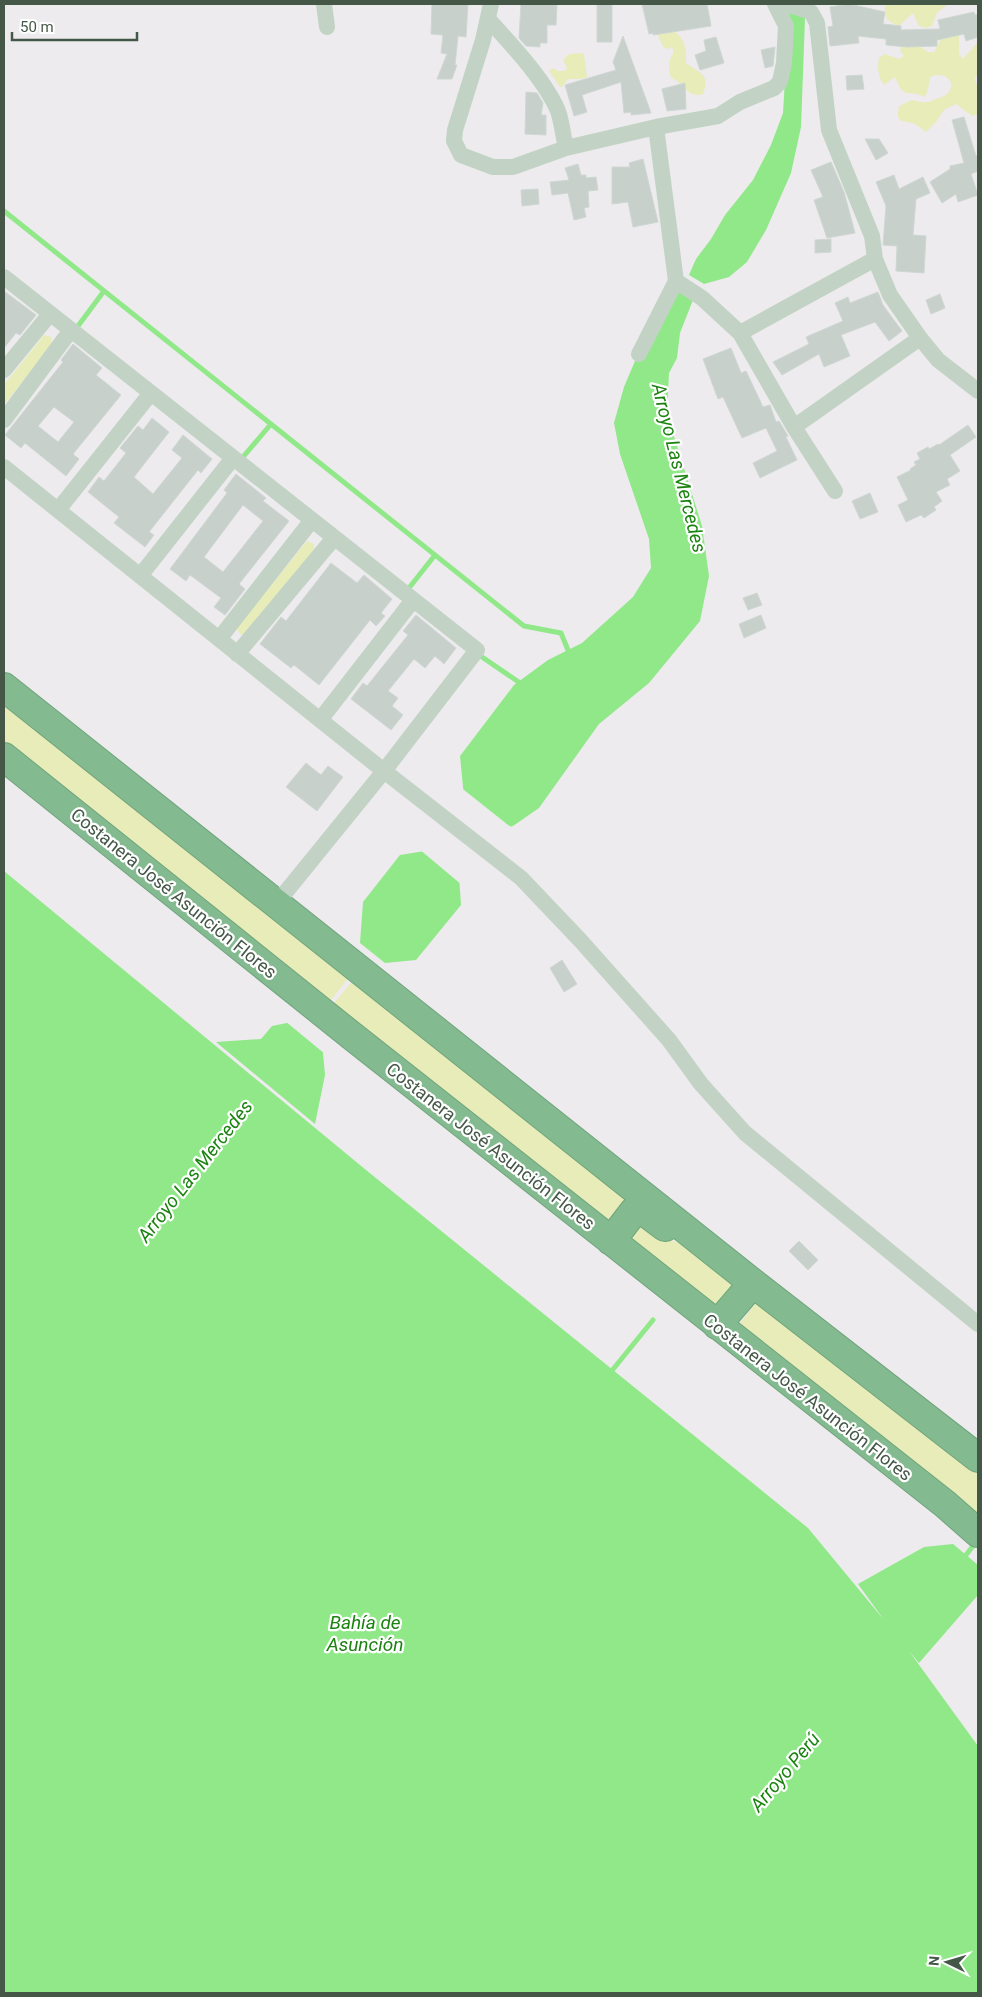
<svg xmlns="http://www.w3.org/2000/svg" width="982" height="1997" viewBox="0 0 982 1997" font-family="Roboto,sans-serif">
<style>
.green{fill:#e8ecb9}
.water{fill:#90e888}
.pier{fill:#edebee}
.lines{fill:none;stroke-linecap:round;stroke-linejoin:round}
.stream{stroke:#90e888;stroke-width:5}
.building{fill:#c8d0cc;stroke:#cfd7d3;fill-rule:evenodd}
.highway-casing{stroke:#6fa57c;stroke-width:30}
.street{stroke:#c2d3c5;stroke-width:16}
.highway{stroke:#84ba90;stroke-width:28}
.labels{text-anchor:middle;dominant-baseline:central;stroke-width:4.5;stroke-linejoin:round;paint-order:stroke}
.street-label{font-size:18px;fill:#455848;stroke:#fff}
.water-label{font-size:19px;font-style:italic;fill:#1b8310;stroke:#fff}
</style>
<rect width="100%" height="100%" fill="#edebee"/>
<path class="green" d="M 886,4 L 948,4 L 937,13 L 932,26 L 926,28 L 919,26 L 913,13 L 899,26 C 887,22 882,16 886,4 Z
M 673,30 C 686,40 686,48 686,63 C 699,73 711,74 703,94 C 687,99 684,82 671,78 C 670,74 668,64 670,60 C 672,54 675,54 672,47 L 667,49 L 663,47 L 657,33 Z
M 945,32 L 959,33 L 959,54 L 963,59 L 978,42 L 978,73 L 975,78 L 978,90 L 978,113 L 973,116 C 966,113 963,108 956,104 L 944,110 L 936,122 L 926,132 C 923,129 918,126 915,124 C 903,120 895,125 899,106 L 912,100 C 917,101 922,103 927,102 C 932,102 934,99 939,98 C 961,91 950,68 930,77 L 928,90 L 925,97 C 906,88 905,102 895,77 L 884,85 C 878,77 877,68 879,58 L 885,54 L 899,59 L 904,56 L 900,51 L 903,43 L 916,44 L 928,52 L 934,52 Z
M 580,53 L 584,54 L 587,77 L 581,79 L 568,79 L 562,87 L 560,87 L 549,71 L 553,68 L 558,71 L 564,71 L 567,68 L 563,60 L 569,54 Z
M 44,335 L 51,337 L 52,344 L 4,405 L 4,385 Z
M 307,541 L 314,544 L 314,551 L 245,635 L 240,634 L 237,630 L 238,626 Z
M 4,699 L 350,976 L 327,1005 L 4,747 Z
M 354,979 L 623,1194 L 624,1201 L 606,1223 L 330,1008 Z
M 642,1222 L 647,1223 L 670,1240 L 685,1245 L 733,1282 L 734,1287 L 719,1305 L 714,1305 L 629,1239 Z
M 755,1304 L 760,1304 L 978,1474 L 978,1521 L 737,1327 Z"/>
<path class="water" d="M 789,11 L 805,18 L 801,127 L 791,173 L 766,230 L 747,262 L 729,277 L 704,284 L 689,275 L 696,259 L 711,239 L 725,215 L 753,180 L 771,145 L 783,113 L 785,79 L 791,44 Z
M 676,290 L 693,300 L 680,333 L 677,358 L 669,373 L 667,414 L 702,526 L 709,576 L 700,621 L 649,683 L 599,724 L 539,808 L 513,826 L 492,830 L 465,807 L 460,756 L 514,685 L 548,660 L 582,643 L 633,597 L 651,568 L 649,539 L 620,454 L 614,423 L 624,387 L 635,361 Z
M 431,850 L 459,875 L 461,905 L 416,960 L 385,963 L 360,943 L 363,902 L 400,855 Z
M 4,871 L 366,1170 L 808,1528 L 884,1620 L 858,1584 L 924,1547 L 953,1544 L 978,1565 L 978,1595 L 919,1663 L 909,1651 L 978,1746 L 978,1993 L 4,1993 Z
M 297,1021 L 322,1042 L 325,1075 L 315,1124 L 216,1042 L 261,1039 L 272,1026 Z"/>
<path class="pier" d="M 459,786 L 512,828 L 490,831 L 463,808 Z
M 431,848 L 461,873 L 462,885 L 419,849 Z
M 297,1019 L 324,1040 L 325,1054 L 285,1021 Z"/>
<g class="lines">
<path class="stream" d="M 4,211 L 524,626 L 561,633 L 570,655
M 78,326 L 104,291
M 243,457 L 271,424
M 409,588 L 435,555
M 482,657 L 523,685
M 610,1373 L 653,1320
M 963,1559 L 976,1542"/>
</g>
<path class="building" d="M 432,4 L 468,4 L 466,37 L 458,36 L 455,65 L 457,65 L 452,79 L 437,79 L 447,54 L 441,53 L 443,35 L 431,34 Z
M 521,4 L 557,4 L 556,25 L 547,25 L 547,43 L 540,43 L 540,47 L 526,46 L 519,38 Z
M 597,4 L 612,4 L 612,42 L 597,42 Z
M 642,4 L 707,4 L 711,26 L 653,35 L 653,33 L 649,34 Z
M 849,4 L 885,12 L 883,24 L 901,26 L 901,30 L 940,29 L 938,20 L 974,12 L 975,15 L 978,14 L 978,37 L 966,41 L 964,34 L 937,40 L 937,46 L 907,47 L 886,45 L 886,39 L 858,36 L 859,43 L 830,46 L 828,27 L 833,26 L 830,7 Z
M 623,36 L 651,113 L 631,115 L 631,112 L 624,113 L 621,82 L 582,95 L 587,112 L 574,116 L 565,85 L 616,70 L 613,62 Z
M 716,37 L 724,63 L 700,70 L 695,55 L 706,51 L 704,40 Z
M 775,47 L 773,66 L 765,68 L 761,50 Z
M 862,75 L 864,89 L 847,90 L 846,76 Z
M 685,83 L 686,109 L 667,111 L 662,89 Z
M 526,92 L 537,93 L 543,103 L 541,115 L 546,115 L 546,135 L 525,134 Z
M 964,117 L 976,156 L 978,155 L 978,171 L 971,174 L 978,195 L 958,202 L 956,194 L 942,203 L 930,182 L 950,169 L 950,166 L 964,163 L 952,120 Z
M 865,139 L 879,139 L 888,153 L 876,160 Z
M 643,159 L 658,222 L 633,227 L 628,202 L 612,204 L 612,167 L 630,167 L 629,163 Z
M 831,162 L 844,192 L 855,233 L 827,238 L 814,200 L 823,197 L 811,170 Z
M 578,164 L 581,175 L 586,175 L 586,178 L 596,177 L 598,190 L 588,191 L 589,207 L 584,208 L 586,217 L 574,220 L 568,193 L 552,195 L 550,182 L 569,180 L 565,168 Z
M 894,175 L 899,189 L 923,177 L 930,193 L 916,199 L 913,235 L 926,236 L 924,273 L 896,271 L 897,246 L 883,245 L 886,206 L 876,182 Z
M 538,189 L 539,204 L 522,206 L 521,190 Z
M 831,239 L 831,252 L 815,253 L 815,240 Z
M 4,291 L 36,315 L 20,335 L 16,333 L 4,348 Z
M 878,292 L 883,305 L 902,331 L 889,341 L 875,322 L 841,335 L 850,356 L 824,367 L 819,354 L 782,375 L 773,362 L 809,344 L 806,337 L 843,321 L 835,303 L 848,297 L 850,303 Z
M 940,294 L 945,308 L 931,314 L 926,300 Z
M 73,344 L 102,368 L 96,375 L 121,395 L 73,454 L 79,459 L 66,476 L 25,443 L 21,448 L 5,435 L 63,362 L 61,360 ZM 54,407 L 74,422 L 58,442 L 38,426 Z
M 731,348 L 741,373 L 746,371 L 763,407 L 770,405 L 776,422 L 779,421 L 788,436 L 786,437 L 797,460 L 760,478 L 753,463 L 777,451 L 766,428 L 742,438 L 723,397 L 718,399 L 703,359 Z
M 152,418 L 169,432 L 134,477 L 153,494 L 182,458 L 172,450 L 183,435 L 212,459 L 201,473 L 198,470 L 149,532 L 154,535 L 145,547 L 114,523 L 119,517 L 88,492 L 99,477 L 104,481 L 126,453 L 120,448 L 138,426 L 143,430 Z
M 968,425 L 976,437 L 950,455 L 960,471 L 947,479 L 950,485 L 936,492 L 942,501 L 934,507 L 936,510 L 924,518 L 921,515 L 906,522 L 898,505 L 908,500 L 897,477 L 911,470 L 910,469 L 916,465 L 914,462 L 920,459 L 917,453 L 928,447 L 929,449 L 938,444 L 939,445 Z
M 236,474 L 266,498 L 263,501 L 289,521 L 239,584 L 245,589 L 225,615 L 214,607 L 221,598 L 190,575 L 186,581 L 170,569 L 227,493 L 224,490 ZM 243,505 L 263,521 L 223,572 L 204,557 Z
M 870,493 L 878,512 L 860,519 L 852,501 Z
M 331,563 L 357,583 L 364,575 L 392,599 L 381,613 L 385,616 L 376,626 L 370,620 L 319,685 L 294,665 L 291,668 L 260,644 L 281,617 L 286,621 Z
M 757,593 L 762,605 L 748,610 L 743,598 Z
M 416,615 L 456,648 L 444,664 L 435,656 L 425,668 L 414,659 L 388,691 L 398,698 L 392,706 L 403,715 L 391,730 L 351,699 L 363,683 L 367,686 L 408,635 L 403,631 Z
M 761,615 L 766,628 L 744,638 L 739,624 Z
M 306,763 L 321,775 L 328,766 L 343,777 L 317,811 L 286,787 Z
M 562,960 L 577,984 L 564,992 L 550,968 Z
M 799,1241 L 818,1260 L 808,1270 L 789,1251 Z"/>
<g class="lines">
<g class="highway-casing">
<path id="highway" d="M 4,687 L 753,1283 L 978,1458
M 4,757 L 352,1036 L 945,1504 L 978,1533
M 611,1241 L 634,1211 L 645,1212 L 665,1227
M 717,1325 L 753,1283"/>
</g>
<path class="street" d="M 324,4 L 327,27
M 491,4 L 483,40 L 455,130 L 454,141 L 461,155 L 493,167 L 513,167 L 566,148 L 656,127 L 718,116 L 740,102 L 774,88 L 780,82 L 784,63 L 786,26 L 775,4
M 786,4 L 811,12 L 817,23 L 829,130 L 872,236 L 875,259 L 890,295 L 920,338 L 938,360 L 978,391
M 488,19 C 510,43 545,80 558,111 C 562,122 563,136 566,148
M 4,277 L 477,650 L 384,771 L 276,904
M 676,281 L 702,298 L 740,333 L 794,427 L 835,491
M 740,333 L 875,259
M 639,354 L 676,281 L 656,127
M 4,370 L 50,314
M 4,420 L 71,330
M 794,427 L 920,338
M 4,467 L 384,771 L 521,878 L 580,940 L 669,1040 L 701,1084 L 745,1133 L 978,1324
M 58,510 L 151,393
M 140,576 L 233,458
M 219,639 L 312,520
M 237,654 L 334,538
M 320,720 L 413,600"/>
<use href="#highway" class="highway"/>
</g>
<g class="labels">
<g class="street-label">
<text transform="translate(174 893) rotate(39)">Costanera José Asunción Flores</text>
<text transform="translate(491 1146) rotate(38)">Costanera José Asunción Flores</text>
<text transform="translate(808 1397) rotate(38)">Costanera José Asunción Flores</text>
</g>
<g class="water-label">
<text transform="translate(679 468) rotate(76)">Arroyo Las Mercedes</text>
<text transform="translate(195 1171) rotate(-52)">Arroyo Las Mercedes</text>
<text x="365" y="1622">Bahía de<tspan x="365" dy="22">Asunción</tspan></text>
<text transform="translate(785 1772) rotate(-50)">Arroyo Perú</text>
</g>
</g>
<rect width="982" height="1997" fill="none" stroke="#455848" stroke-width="10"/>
<g transform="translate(947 1962) rotate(275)" stroke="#ffffff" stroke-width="4" paint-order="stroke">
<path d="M0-4L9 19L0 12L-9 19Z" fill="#455848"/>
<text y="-8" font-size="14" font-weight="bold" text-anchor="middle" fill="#455848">N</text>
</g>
<path d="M12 32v8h125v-8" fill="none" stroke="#455848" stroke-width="2.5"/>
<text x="20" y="32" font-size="15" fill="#455848" stroke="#ffffff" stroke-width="4" paint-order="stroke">50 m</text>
</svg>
